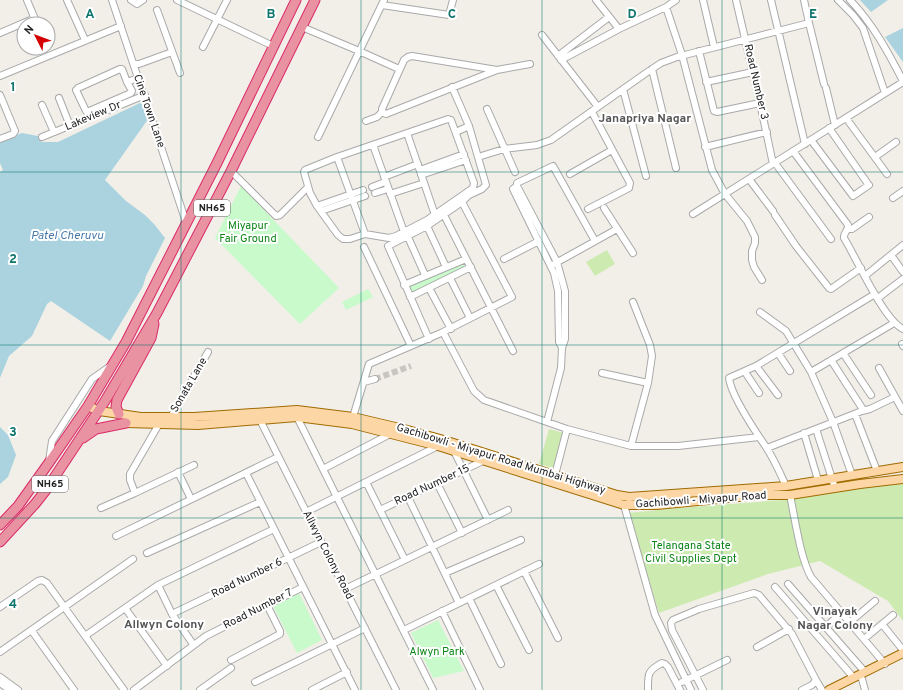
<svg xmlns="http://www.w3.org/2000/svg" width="903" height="690" viewBox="0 0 903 690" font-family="Overpass,sans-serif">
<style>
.grass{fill:#cdebb0}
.park{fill:#c8facc}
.water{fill:#aad3df}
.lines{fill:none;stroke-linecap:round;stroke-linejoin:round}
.minor-tunnel{stroke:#c8c6c1;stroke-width:6;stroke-dasharray:6 3;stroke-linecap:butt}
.minor-casing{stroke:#a9a9a9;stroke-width:8}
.major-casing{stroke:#a06b00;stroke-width:10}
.highway-casing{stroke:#dc2a67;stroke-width:11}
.minor{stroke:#fff;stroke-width:6}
.major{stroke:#fcd6a4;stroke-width:8}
.highway{stroke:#e892a2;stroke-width:9}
.grid{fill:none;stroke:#0f766e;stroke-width:1;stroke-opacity:0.55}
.labels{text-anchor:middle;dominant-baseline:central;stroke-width:4;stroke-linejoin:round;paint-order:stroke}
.shield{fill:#fff;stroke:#646464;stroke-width:1}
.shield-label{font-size:10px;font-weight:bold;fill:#222}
.street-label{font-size:11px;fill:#222;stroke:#fff}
.park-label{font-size:11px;fill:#0c8416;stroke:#fff}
.neighbourhood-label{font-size:12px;font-weight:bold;fill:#555;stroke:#fff}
.water-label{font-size:12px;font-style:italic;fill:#4a7aab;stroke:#fff}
.grid-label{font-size:13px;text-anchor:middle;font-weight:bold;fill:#0f766e;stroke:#fff;stroke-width:4;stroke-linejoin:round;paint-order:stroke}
</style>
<rect width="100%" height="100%" fill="#f2efe9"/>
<path class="grass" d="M 607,250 L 615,264 L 595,276 L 586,262 Z
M 549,429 L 564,433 L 553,468 L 539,464 Z
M 903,481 L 903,621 L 888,601 L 820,561 L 768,574 L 659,613 L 628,513 L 679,508 L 782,500 Z"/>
<path class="park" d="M 241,186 L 339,288 L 300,324 L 215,238 Z
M 466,259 L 471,267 L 410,297 L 404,285 Z
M 368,289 L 373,297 L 346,310 L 342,302 Z
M 299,593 L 322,640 L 297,653 L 273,606 Z
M 438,620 L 464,671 L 433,678 L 411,633 Z"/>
<path class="water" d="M 860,0 L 888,0 L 871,12 Z
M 903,28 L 903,62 L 885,37 Z
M 142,102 L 151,115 L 105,180 L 126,201 L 145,215 L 154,224 L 165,238 L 146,276 L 143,286 L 110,341 L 51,301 L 47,304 L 32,336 L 9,356 L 0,378 L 0,172 L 3,170 L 0,163 L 0,142 L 22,133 L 38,136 L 42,142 L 58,142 Z
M 0,427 L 8,435 L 16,455 L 8,477 L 0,484 Z"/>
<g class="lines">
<path class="minor-tunnel" d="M 375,379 L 411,366"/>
<g class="minor-casing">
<path id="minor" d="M 27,0 L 37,24
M 67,0 L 85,40
M 112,0 L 186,222
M 131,0 L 137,4 L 143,0
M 177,0 L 273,46
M 596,0 L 619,29
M 703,0 L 714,47
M 736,0 L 760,103 L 773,164
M 771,0 L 805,144
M 804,0 L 809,23 L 824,84
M 838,0 L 853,15 L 863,28 L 885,93
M 850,0 C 873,24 888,52 903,81
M 382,5 L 449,15 L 453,0
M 666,7 L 682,55 L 712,170 L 725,194 L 747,221 L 755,237 L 755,243 L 752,251 L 752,260 L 754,267 L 762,280
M 157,10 L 180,73
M 302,27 L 359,51 L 399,69
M 0,33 L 35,18
M 542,35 L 598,107
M 203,47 L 227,0
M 699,51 L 714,111 L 717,112 L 760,103
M 558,56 L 609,17
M 561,60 L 619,29 L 666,7 L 676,0
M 134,64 L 139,64 L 172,52
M 652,69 L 676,168
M 0,76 L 121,26
M 127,82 L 122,69 L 120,69 L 78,88 L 76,90 L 86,111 L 87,112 L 131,93 L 132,91 L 127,82 L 138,78
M 706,82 L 753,72
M 826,88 L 835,125
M 623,89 L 646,176
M 0,95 L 15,131 L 13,134 L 0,139
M 59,98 L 70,126
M 42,105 L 54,132
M 487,109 L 515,172
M 382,112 L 386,114 L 497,70 L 530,64
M 846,118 L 887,174
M 448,119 L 451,120 L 474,183 L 473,188 L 427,220 L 396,236 L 389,238 L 365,234 L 350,239 L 343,239 L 338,235 L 317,206 L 310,193 L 304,172 L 305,170 L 337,157 Z
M 366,121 L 377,117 L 382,112 L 382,109 L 404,60 L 408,57 L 412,56 L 497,70
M 456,132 L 469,126
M 407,133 L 435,215
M 42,137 L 145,95
M 318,137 L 384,0
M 811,140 L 853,196 L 869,185 L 868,184 L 829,128
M 373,145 L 404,232
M 705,147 L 767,132
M 793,151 L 848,225 C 849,230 843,233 844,238 C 857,259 883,319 903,329
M 337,157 L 365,234
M 478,157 L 504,149 L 537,145 L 551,140 L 646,73 L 661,63 L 677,57 L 809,23
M 875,157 L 896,142
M 775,163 L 831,239
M 420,170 L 464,154
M 231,171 L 276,216 L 280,215 L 308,187
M 570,174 L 612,150
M 421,175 L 466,160
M 384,177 L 418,164
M 749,179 L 773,211
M 517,186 L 557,262 L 565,291 L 565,339 L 562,348 L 561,368 L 547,422
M 372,187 L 385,182
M 375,193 L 388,189
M 390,194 L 424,183
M 893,198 L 903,191
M 317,206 L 363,190
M 604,208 L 633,253
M 588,209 L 629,188 L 630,183 L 592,112
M 321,211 L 365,196
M 693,214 L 903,82
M 444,215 L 513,351
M 775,215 L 796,246 L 829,288 L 831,289 L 861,268
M 427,226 L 446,267
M 848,229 L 852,229 L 869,217
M 408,237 L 425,275
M 364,247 L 411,346
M 891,255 L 903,272
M 504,259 L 539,241
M 554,264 L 617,229
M 865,276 L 903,245
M 450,278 L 470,318
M 404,285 L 466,259
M 429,288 L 451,329
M 410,297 L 471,267
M 878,298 L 903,279
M 760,312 L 786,331 L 811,372 L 833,422 L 852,475
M 443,332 L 474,391 L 484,400 L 567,429 L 631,446 L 678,446 L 759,437
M 429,339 L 388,246 L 427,226 L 462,202 L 469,195 L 482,189 L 486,185 L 469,126 L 452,87
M 902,344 L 903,346
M 562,348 L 559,342 L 558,291 L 554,273 L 513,189 L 517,186 L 517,183 L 553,166 L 595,241
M 778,353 L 790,371
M 843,353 L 871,395
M 756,366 L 778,395
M 879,368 L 903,411
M 745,372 L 759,393
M 811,372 L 894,323
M 602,373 L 648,383
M 364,382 L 375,379
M 862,411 L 870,409 L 895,397
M 855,414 L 877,471
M 171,417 L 208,352
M 297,417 L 433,690
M 353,417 L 369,364 L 441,333 L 512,297 L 462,202
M 260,420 L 396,690
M 159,424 L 130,474 L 130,480 L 135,493 L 194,465
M 816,429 L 835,488
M 804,433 L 818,480
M 631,446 L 648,383 L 652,356 L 650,345 L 633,302
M 767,448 L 862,411 L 862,408 L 831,360
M 454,451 L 488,520
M 49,461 L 52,441 L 92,379 L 109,367
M 323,469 L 392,433
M 178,472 L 191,499
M 246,473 L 355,690
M 555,475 L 567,429
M 366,482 L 405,560
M 437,483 L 462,533
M 786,486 C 780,473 774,459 766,447 C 755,431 731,396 729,378 L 756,366 L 875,294
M 790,495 C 795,519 800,557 811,577 L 885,664
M 408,497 L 459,603
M 624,505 L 655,615 L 691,690
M 101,508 L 135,493
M 380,510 L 485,460
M 306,512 L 438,446
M 116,536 L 278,457
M 147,553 L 260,502
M 524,571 L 558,638
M 445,573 L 521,540
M 788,584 L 865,672
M 158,585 L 172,614 L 193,644
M 496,585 L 529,650
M 775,587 L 854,678
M 345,589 L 508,510
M 469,598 L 501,664
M 0,607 L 38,581 L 42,580 L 47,583 L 124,690
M 125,608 L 167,666
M 442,611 L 480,690
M 172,614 L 321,542
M 850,622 L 875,601
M 882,624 L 903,650
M 826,627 L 842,612
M 404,630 L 539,564
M 32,631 L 74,690
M 85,636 L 158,585 L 274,529
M 864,639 L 893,615
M 757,647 L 789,629
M 0,652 L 133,559
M 231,660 L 280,634 L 280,631 L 267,605
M 0,677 L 18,690
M 862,679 L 865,690
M 816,680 L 822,690
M 255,682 L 365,628
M 682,682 L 727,660
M 0,683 L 10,690
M 134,690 L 206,636 L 303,587
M 200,690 L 231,668
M 312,690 L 347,672
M 648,690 C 648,674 647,671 662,663 L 665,664 L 668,667 L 680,690
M 703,690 L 672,630 L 671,623 L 673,620 L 699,609 L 754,593 L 759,595 L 792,634 L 816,680 L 812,685 L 802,690"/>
</g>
<g class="major-casing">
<path id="major" d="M 88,406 L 99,411 L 141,417 L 194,417 L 297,410 L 353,417 L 404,429 L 444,440 L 617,495 L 629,497 L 786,486 L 903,467
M 126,423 L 198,425 L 297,417 L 352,424 L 438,446 L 624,505 L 657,505 L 759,495 L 790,495 L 860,484 L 903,479
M 829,690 L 903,653"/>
</g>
<g class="highway-casing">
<path id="highway" d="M 119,414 L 116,407 L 117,400 L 151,338 L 154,324
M 83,438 L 96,429 L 126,423
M 0,525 L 18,506 L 48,464 L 88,406 L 126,342 L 217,163 L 296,0
M 0,542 L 35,504 L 46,490 L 105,401 L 157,313 L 231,171 L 315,0"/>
</g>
<use href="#minor" class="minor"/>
<use href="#major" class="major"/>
<use href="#highway" class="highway"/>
</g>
<path class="grid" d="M 181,0 L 181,690M 361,0 L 361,690M 542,0 L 542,690M 722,0 L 722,690M 0,172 L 903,172M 0,345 L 903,345M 0,518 L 903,518"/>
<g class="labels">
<g class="shield">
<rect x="194" y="200" width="36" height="16" rx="3"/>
<rect x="32" y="476" width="36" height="16" rx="3"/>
</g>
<g class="shield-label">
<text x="212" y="208">NH65</text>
<text x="50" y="484">NH65</text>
</g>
<g class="street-label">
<text transform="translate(756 82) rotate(77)">Road Number 3</text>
<text transform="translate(149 111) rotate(71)">Cine Town Lane</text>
<text transform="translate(93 116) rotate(-23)">Lakeview Dr</text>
<text transform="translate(189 385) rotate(-60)">Sonata Lane</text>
<text transform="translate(501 459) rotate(17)">Gachibowli - Miyapur Road Mumbai Highway</text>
<text transform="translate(432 485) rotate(-25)">Road Number 15</text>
<text transform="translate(701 500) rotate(-4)">Gachibowli - Miyapur Road</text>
<text transform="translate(328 555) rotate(63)">Allwyn Colony Road</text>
<text transform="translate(247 578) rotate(-26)">Road Number 6</text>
<text transform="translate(258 609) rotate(-27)">Road Number 7</text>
</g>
<g class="park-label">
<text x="248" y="226">Miyapur<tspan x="248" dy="13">Fair Ground</tspan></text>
<text x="691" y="546">Telangana State<tspan x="691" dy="13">Civil Supplies Dept</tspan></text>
<text x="437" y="652">Alwyn Park</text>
</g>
<g class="neighbourhood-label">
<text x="645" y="119">Janapriya Nagar</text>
<text x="835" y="612">Vinayak<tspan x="835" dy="14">Nagar Colony</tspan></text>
<text x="164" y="625">Allwyn Colony</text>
</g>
<g class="water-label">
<text x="67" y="236">Patel Cheruvu</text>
</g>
</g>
<g class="grid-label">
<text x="90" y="18">A</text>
<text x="271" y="18">B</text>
<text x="452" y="18">C</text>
<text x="632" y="18">D</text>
<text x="813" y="18">E</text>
<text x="13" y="91">1</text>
<text x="13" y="263">2</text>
<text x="13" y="436">3</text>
<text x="13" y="608">4</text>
</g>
<g transform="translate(36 36) rotate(312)"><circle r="19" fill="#ffffff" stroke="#a7a7a7"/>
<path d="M0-3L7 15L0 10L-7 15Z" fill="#d40000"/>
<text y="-6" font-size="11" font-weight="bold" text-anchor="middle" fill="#222222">N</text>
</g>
</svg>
